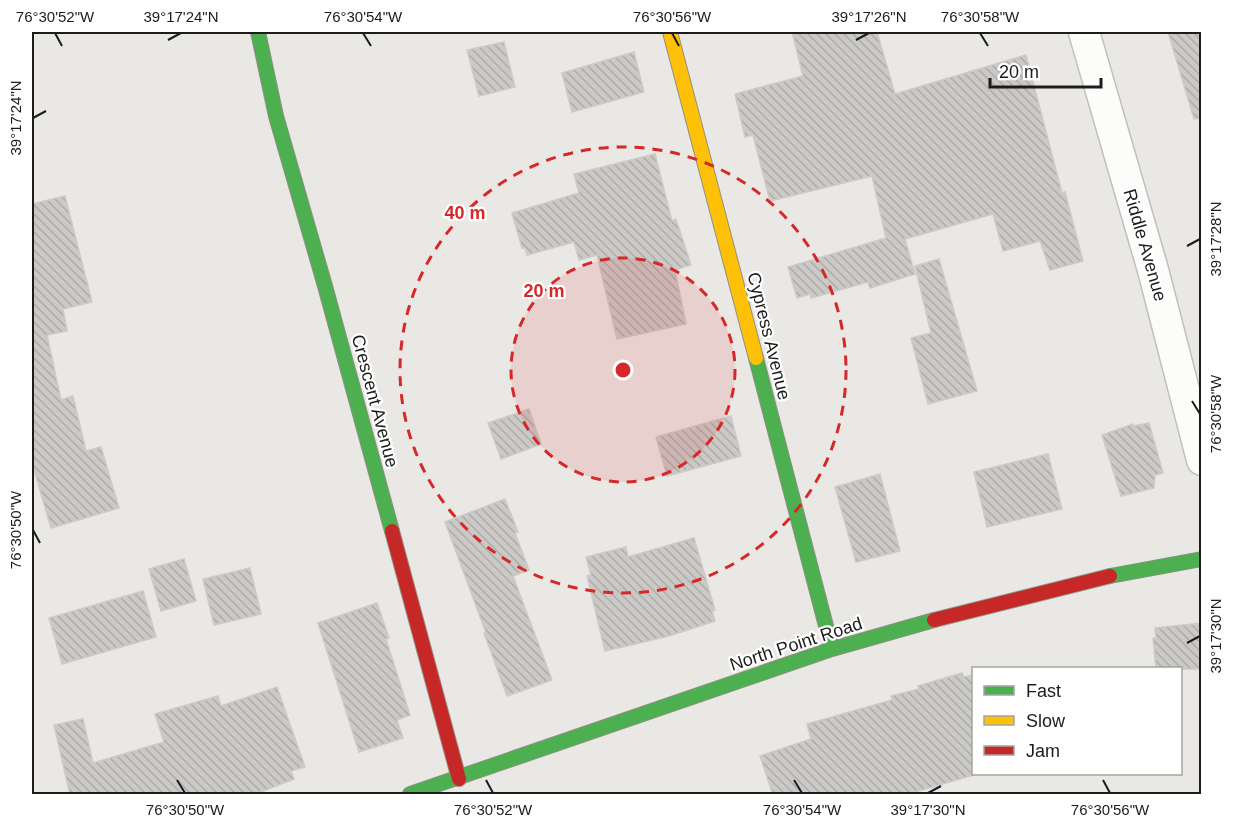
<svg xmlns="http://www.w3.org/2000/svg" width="1233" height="826" viewBox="0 0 1233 826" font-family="Arial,sans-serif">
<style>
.building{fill:url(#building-back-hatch);stroke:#cdcac7;stroke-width:1.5}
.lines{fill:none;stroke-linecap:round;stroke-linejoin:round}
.street-casing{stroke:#c0bfbd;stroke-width:33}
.fast-casing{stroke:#909180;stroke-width:16}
.slow-casing{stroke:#909180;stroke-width:16}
.jam-casing{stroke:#909180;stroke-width:16}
.street{stroke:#fcfcfb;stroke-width:30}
.fast{stroke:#4caf50;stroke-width:14}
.slow{stroke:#ffc107;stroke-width:14}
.jam{stroke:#c62828;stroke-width:14}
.ticks{fill:none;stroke:#1c1c1c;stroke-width:2}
.ring{fill:none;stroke:#d62828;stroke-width:3;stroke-dasharray:10 8}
.labels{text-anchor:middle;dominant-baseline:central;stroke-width:4.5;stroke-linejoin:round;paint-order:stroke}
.street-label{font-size:18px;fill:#1c1c1c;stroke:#fff}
.centre{fill:#d62828;stroke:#fff;stroke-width:3}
.ring-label{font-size:18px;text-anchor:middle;font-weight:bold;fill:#d62828;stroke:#fff;stroke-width:4.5;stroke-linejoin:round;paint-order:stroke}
.neatline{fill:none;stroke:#1c1c1c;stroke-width:2}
.ticks-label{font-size:15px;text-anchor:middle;fill:#1c1c1c}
</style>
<defs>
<pattern id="building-back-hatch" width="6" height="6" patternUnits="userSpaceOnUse" patternTransform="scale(1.5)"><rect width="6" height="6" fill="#cbc9c6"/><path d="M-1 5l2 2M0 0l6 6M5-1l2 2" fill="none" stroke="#aeacaa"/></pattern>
</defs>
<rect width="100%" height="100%" fill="#eae8e5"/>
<path class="building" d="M 792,32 L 877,32 L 895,94 L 1026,55 L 1062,193 L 1065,192 L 1083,261 L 1050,270 L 1040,241 L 1003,251 L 993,214 L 905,239 L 915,274 L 870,288 L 868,282 L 811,298 L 810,294 L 797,298 L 788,267 L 886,238 L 872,176 L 770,201 L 753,135 L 745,137 L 735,94 L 803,76 Z
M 1168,32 L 1202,32 L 1202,118 L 1194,119 Z
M 504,42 L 515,87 L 479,96 L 467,50 Z
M 634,52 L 644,92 L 572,112 L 562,73 Z
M 655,154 L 672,221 L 676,219 L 691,265 L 675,270 L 686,324 L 617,339 L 597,255 L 579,260 L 574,242 L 527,255 L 525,248 L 522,248 L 512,213 L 579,193 L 574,174 Z
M 65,196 L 92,302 L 63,309 L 67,331 L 47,335 L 61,400 L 73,396 L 86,451 L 101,447 L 119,508 L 51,528 L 32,463 L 32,204 Z
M 939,259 L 977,391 L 928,404 L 911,338 L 931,333 L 915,266 Z
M 529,409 L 541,444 L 501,459 L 488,423 Z
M 731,416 L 741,456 L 667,476 L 656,437 Z
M 1149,423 L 1163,473 L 1155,475 L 1154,488 L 1121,496 L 1102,435 L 1133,424 L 1133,426 Z
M 1048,454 L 1062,509 L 987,527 L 974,472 Z
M 880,474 L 900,551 L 856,562 L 835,487 Z
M 505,499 L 518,532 L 515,533 L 529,570 L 513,576 L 552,680 L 507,696 L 484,633 L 486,633 L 445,522 Z
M 694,538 L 715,610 L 712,611 L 715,621 L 669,636 L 605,651 L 587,576 L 591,575 L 586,557 L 626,547 L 628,557 Z
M 184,559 L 196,601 L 161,611 L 149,569 Z
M 250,568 L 261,614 L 214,625 L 203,579 Z
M 143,591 L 156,637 L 62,664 L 49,618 Z
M 377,603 L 389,638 L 386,639 L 410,715 L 397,720 L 403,738 L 359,752 L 318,623 Z
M 1202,623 L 1202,669 L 1156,669 L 1153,638 L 1156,638 L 1155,628 Z
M 962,673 L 964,677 L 974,675 L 974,775 L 905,795 L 773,795 L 760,756 L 811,739 L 807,724 L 892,700 L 891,696 L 919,689 L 918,686 Z
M 277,687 L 305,767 L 291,771 L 294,779 L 253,795 L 70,795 L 54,725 L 83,719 L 93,763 L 164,742 L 155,714 L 218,696 L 221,706 Z"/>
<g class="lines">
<g class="street-casing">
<path id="street" d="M 1084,32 L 1153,270 L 1202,460"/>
</g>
<g class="fast-casing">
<path id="fast" d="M 258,32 L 276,116 L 325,286 L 392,531
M 756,358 L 832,649
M 1110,576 L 1202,559
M 410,794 L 832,649 L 934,620"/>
</g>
<g class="slow-casing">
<path id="slow" d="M 670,32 L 756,358"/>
</g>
<g class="jam-casing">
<path id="jam" d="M 392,531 L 459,779
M 934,620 L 1110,576"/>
</g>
<use href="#street" class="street"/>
<use href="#fast" class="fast"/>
<use href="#slow" class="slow"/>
<use href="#jam" class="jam"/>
</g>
<path class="ticks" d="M 55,33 L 62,46M 363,33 L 371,46M 672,33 L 679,46M 980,33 L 988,46M 168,40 L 181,33M 856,40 L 869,33M 33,118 L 46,111M 1187,246 L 1200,239M 1192,401 L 1200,414M 33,530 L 40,543M 1187,643 L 1200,636M 177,780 L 185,793M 486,780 L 493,793M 794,780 L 802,793M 1103,780 L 1110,793M 928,793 L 941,786"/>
<circle cx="623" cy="370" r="112" fill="#d62828" fill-opacity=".12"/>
<g class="ring">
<circle cx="623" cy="370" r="112"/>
<circle cx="623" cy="370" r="223"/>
</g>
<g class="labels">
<g class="street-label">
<text transform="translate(1145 245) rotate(74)">Riddle Avenue</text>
<text transform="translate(769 336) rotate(76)">Cypress Avenue</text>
<text transform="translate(375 401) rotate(75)">Crescent Avenue</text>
<text transform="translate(796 644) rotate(-18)">North Point Road</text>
</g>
</g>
<circle cx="623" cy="370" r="9" class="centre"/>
<g class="ring-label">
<text x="465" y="219">40 m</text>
<text x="544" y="297">20 m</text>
</g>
<rect width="1233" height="826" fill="none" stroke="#ffffff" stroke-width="66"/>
<rect x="972" y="667" width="210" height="108" fill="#ffffff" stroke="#a4a4a4" stroke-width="1.5"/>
<rect x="984" y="686" width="30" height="9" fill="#4caf50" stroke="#a4a4a4" stroke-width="1.5"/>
<text x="1026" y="697" font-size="18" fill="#1c1c1c">Fast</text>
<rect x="984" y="716" width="30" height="9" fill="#ffc107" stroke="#a4a4a4" stroke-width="1.5"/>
<text x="1026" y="727" font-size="18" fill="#1c1c1c">Slow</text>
<rect x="984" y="746" width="30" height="9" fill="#c62828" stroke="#a4a4a4" stroke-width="1.5"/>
<text x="1026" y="757" font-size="18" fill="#1c1c1c">Jam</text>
<path d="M990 78v9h111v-9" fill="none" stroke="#1c1c1c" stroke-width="3"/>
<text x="999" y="78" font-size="18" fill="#1c1c1c" stroke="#ffffff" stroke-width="4.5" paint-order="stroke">20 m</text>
<rect x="33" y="33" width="1167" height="760" class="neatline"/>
<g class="ticks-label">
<text x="55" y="22">76°30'52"W</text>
<text x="181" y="22">39°17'24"N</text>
<text x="363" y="22">76°30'54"W</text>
<text x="672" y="22">76°30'56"W</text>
<text x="869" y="22">39°17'26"N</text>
<text x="980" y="22">76°30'58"W</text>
<text transform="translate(16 118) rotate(-90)" y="5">39°17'24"N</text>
<text transform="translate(1216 239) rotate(-90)" y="5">39°17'28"N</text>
<text transform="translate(1216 414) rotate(-90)" y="5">76°30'58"W</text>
<text transform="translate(16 530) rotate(-90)" y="5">76°30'50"W</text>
<text transform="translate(1216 636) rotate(-90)" y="5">39°17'30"N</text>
<text x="185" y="815">76°30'50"W</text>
<text x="493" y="815">76°30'52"W</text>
<text x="802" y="815">76°30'54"W</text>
<text x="928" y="815">39°17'30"N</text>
<text x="1110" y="815">76°30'56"W</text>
</g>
</svg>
